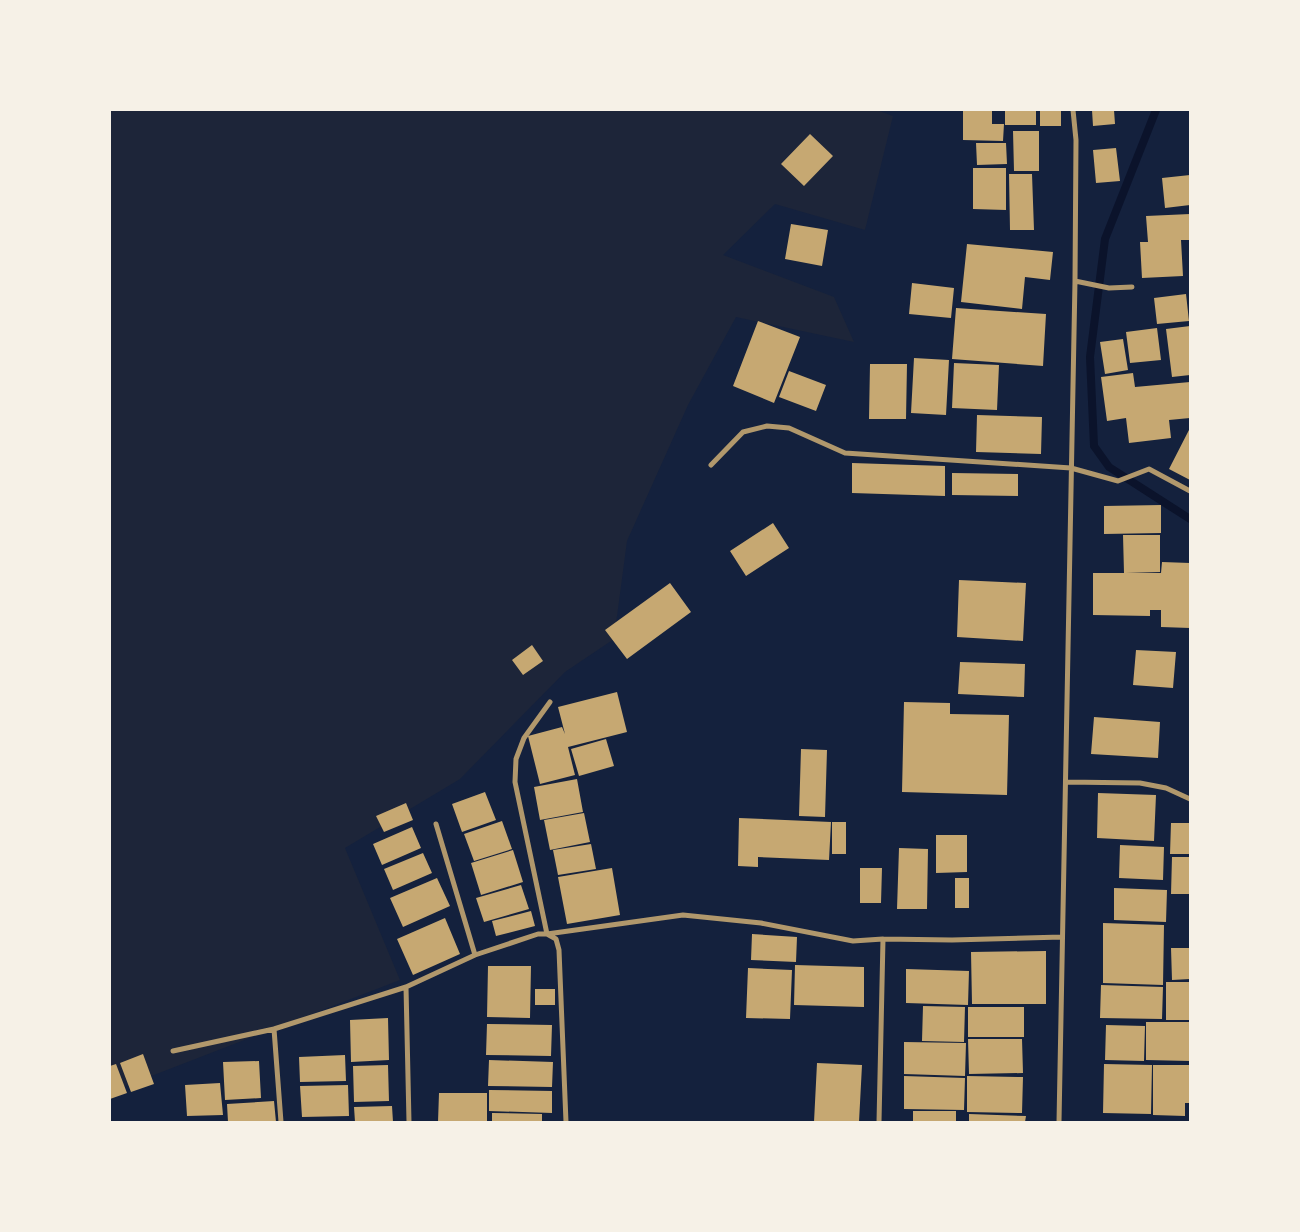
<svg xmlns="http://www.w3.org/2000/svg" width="1300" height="1232" viewBox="0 0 1300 1232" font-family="'Exo 2',sans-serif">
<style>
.green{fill:#1d2539}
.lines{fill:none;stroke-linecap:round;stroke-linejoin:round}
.stream{stroke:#0b132b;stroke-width:8}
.building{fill:#c6a872}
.minor{stroke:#b1986c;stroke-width:5}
</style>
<rect width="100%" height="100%" fill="#14213d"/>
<path class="green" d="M 110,110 L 877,110 L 893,116 L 865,230 L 775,204 L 723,255 L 834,297 L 854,342 L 736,317 L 688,405 L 627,541 L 614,639 L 565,672 L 460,779 L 345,848 L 400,980 L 110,1092 Z"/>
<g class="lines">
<path class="stream" d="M 1156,110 L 1105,239 L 1090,357 L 1094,446 L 1109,467 L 1190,519"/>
</g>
<path class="building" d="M 963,110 L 992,110 L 992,124 L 1004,124 L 1003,141 L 963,140 Z
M 1005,110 L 1036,110 L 1036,125 L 1005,125 Z
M 1040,110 L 1061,110 L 1061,126 L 1040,126 Z
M 1092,110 L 1114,110 L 1115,124 L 1093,126 Z
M 1013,131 L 1039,131 L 1039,171 L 1014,171 Z
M 810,134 L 833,156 L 804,186 L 781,164 Z
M 976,143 L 1006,143 L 1007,164 L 977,165 Z
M 1116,148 L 1120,181 L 1096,183 L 1093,150 Z
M 973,168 L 1006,168 L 1006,210 L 973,209 Z
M 1009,174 L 1032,174 L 1034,230 L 1010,230 Z
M 1190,175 L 1190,205 L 1165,208 L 1162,178 Z
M 1190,214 L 1190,240 L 1181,240 L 1183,276 L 1142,278 L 1140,242 L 1148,242 L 1146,216 Z
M 791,224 L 828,230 L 822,266 L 785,259 Z
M 967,244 L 1053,252 L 1050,280 L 1025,277 L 1022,309 L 961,302 Z
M 912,283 L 954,288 L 951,318 L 909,314 Z
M 1186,294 L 1189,321 L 1157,324 L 1154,298 Z
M 956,308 L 1046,314 L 1043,366 L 952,359 Z
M 758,321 L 800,337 L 774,403 L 733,386 Z
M 1190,326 L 1190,375 L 1172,377 L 1166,329 Z
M 1157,328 L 1161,360 L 1130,363 L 1126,332 Z
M 1123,339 L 1128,370 L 1105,374 L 1100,342 Z
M 914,358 L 949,360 L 946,415 L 911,413 Z
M 954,363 L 999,365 L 997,410 L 952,408 Z
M 870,364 L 907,364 L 906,419 L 869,419 Z
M 789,371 L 826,385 L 816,411 L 779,397 Z
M 1133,373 L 1135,387 L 1190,382 L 1190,418 L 1169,420 L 1171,438 L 1129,443 L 1126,418 L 1107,421 L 1101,377 Z
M 977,415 L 1042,417 L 1041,454 L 976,452 Z
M 1190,428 L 1190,480 L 1169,469 Z
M 852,463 L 945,466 L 945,496 L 852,493 Z
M 952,473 L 1018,474 L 1018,496 L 952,495 Z
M 1161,505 L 1161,533 L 1104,534 L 1104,506 Z
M 773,523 L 789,548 L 746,576 L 730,551 Z
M 1123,535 L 1160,535 L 1160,572 L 1126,573 L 1161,573 L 1162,562 L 1190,563 L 1190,628 L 1161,627 L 1161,610 L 1150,610 L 1150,616 L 1093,615 L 1093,573 L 1124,573 Z
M 959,580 L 1026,583 L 1023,641 L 957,637 Z
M 670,583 L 691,612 L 627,659 L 605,630 Z
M 532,645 L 543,661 L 523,675 L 512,660 Z
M 1136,650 L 1176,652 L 1173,688 L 1133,685 Z
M 960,662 L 1025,664 L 1024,697 L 958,694 Z
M 617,692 L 627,732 L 568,747 L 575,775 L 540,784 L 528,736 L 562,727 L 565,734 L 558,707 Z
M 904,702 L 950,703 L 950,714 L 1009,715 L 1007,795 L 902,792 Z
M 1094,717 L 1160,722 L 1158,758 L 1091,754 Z
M 606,739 L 614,766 L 579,776 L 571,749 Z
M 801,749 L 827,750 L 825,817 L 799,816 Z
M 577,779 L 583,812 L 540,820 L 534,787 Z
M 485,792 L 496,820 L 462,832 L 452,804 Z
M 1098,793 L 1156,795 L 1154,841 L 1097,838 Z
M 406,803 L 413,820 L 384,832 L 376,816 Z
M 584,813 L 590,842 L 550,850 L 544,820 Z
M 739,818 L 831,822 L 829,860 L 758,857 L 758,867 L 738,866 Z
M 502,821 L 512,849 L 474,861 L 464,834 Z
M 832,822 L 846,822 L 846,854 L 832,854 Z
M 1171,823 L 1190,823 L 1190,854 L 1170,854 Z
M 412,827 L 421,848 L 382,865 L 373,844 Z
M 936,835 L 967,835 L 967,872 L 936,873 Z
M 591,844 L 596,869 L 558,875 L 553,850 Z
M 1120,845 L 1164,847 L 1163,880 L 1119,878 Z
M 899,848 L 928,849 L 927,909 L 897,909 Z
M 513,850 L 523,882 L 481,895 L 471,863 Z
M 423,853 L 432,873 L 393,890 L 384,869 Z
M 1172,857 L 1190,857 L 1190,894 L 1171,894 Z
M 612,868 L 620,915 L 567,924 L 558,877 Z
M 860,868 L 882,868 L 881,903 L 860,903 Z
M 437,878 L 450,906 L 403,927 L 390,898 Z
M 955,878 L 969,878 L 969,908 L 955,908 Z
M 521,885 L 529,909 L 484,922 L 476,898 Z
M 1114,888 L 1167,890 L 1166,922 L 1114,920 Z
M 531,911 L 535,926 L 496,936 L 492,921 Z
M 445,918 L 460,954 L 413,975 L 397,939 Z
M 1103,923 L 1164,925 L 1163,985 L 1103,983 Z
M 752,934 L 797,937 L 796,962 L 751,960 Z
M 1171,948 L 1190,948 L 1190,979 L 1172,980 Z
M 1046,951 L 1046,1004 L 972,1004 L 971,952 Z
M 795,965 L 864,967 L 864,1007 L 794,1005 Z
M 488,966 L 531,966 L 530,1018 L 487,1017 Z
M 748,968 L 792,970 L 790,1019 L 746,1018 Z
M 906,969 L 969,971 L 968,1005 L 906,1003 Z
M 1166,982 L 1190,982 L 1190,1020 L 1166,1020 Z
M 1101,985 L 1163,987 L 1162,1019 L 1100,1018 Z
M 535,989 L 555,989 L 555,1005 L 535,1005 Z
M 923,1006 L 965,1007 L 964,1042 L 922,1041 Z
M 968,1007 L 1024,1007 L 1024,1037 L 968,1037 Z
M 388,1018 L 389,1060 L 351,1062 L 350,1020 Z
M 1146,1022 L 1190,1022 L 1190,1061 L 1146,1060 Z
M 487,1024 L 552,1025 L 551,1056 L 486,1055 Z
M 1106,1025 L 1145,1026 L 1144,1061 L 1105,1060 Z
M 968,1039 L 1022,1039 L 1023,1073 L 969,1074 Z
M 904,1042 L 966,1043 L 965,1076 L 904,1074 Z
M 143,1054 L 154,1084 L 131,1092 L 120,1063 Z
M 345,1055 L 346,1081 L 300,1082 L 299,1057 Z
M 489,1060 L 553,1062 L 552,1087 L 488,1086 Z
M 259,1061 L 261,1098 L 225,1100 L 223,1062 Z
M 817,1063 L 862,1065 L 859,1122 L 814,1122 Z
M 116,1064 L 127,1093 L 110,1099 L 110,1066 Z
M 1104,1064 L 1152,1065 L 1151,1114 L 1103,1113 Z
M 388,1065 L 389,1101 L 354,1102 L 353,1066 Z
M 1153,1065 L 1190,1065 L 1190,1103 L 1185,1103 L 1185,1116 L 1153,1115 Z
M 904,1076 L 965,1078 L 964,1110 L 904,1109 Z
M 967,1076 L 1023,1077 L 1022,1113 L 967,1112 Z
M 220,1083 L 223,1115 L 187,1116 L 185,1085 Z
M 348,1085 L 349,1116 L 302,1117 L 300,1086 Z
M 489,1090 L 552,1091 L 552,1113 L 489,1111 Z
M 439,1093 L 487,1093 L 487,1122 L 438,1122 Z
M 274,1101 L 276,1122 L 228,1122 L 227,1104 Z
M 392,1106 L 393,1122 L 355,1122 L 354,1107 Z
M 913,1111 L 956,1111 L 956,1122 L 913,1122 Z
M 492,1113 L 542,1114 L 542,1122 L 492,1122 Z
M 969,1114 L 1026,1116 L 1025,1122 L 969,1122 Z"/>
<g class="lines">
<path class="minor" d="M 1075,281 L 1109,288 L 1132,287
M 711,465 L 743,432 L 767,426 L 789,428 L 845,453 L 1071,468 L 1118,481 L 1149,469 L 1190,491
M 550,702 L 524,738 L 516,759 L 515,782 L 547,934 L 683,915 L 761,923 L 853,941 L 883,939
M 1066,782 L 1140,783 L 1166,788 L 1190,799
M 436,824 L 475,955
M 406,987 L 409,1122
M 274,1029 L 281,1122
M 173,1051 L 274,1029 L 406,987 L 475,955 L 538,934 L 547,934 L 556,939 L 559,950 L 566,1122
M 879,1122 L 883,939 L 952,940 L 1062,937
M 1059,1122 L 1075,281 L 1076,140 L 1073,110"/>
</g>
<rect width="1300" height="1232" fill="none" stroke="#f6f1e7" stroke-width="222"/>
</svg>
